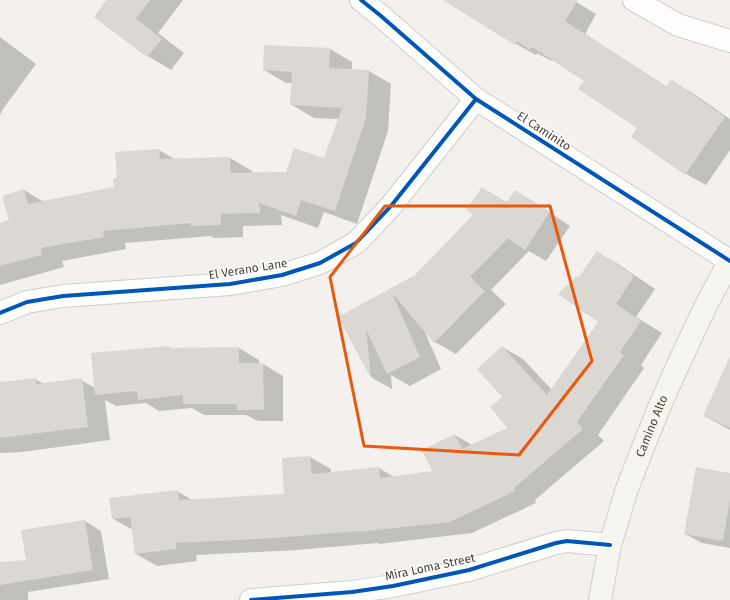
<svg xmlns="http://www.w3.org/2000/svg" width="730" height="600" viewBox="0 0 730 600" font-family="'Fira Sans',sans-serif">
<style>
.shadow{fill:#0003}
.building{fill:#dbd7d3}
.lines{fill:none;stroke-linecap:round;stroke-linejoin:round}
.street-casing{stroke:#d1ceca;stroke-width:24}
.secondary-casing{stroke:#d3cdc3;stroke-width:24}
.street{stroke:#fdfdfc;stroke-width:22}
.secondary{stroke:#f7f5f0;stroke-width:22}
.cycleway-casing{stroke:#fff;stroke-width:6}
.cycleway{stroke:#0057b8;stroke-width:4}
.marked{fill:none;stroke:#e8590c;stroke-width:3;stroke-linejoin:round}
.labels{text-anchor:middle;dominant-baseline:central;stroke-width:3;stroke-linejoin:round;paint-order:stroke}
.street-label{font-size:12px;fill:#4a4137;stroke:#fff}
</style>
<rect width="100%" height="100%" fill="#f3f0ed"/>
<path class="shadow" d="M 108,0 L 183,0 L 158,33 L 184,53 L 171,70 L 148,56 L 95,16 Z
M 447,0 L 573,0 L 596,14 L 585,34 L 667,87 L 671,81 L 691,92 L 730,119 L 730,150 L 706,185 L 686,174 L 632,136 L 639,127 L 585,80 L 552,59 L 551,61 L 537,53 L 536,55 L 516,44 L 457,7 Z
M 0,37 L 36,64 L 3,109 L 0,115 Z
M 265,46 L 330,49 L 352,62 L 352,70 L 369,71 L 391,84 L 388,131 L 357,224 L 324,212 L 318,228 L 281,215 L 282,225 L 243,226 L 243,237 L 214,238 L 211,236 L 125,243 L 126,249 L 62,261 L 64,267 L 0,285 L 0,224 L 10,221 L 24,190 L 44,202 L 115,188 L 118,179 L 159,150 L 176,160 L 230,158 L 252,171 L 253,173 L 287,173 L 325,160 L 339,119 L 314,118 L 292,105 L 293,83 L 286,83 L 264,70 Z
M 482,188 L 508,203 L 516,191 L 537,204 L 570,226 L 546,261 L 529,251 L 491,290 L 506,304 L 456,354 L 435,342 L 424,330 L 441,369 L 410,386 L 391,375 L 392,389 L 372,378 L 339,317 L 416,276 L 475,215 Z
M 597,252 L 618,264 L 655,289 L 636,317 L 662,333 L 641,365 L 644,368 L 598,435 L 604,441 L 535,500 L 536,503 L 472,533 L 379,544 L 378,543 L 297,550 L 196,555 L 197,561 L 157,566 L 136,554 L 133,530 L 113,519 L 177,491 L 194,501 L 285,495 L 310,457 L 331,469 L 331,473 L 379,468 L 394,477 L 433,472 L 455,435 L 472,445 L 509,429 L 503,397 L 502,347 L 523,359 L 552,390 L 600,321 L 580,278 Z
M 168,347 L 172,349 L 239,348 L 259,360 L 259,364 L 263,364 L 283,376 L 283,421 L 258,421 L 246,415 L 204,415 L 192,408 L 159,411 L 146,403 L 116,406 L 105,400 L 110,440 L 22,452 L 0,453 L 0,394 L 35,379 L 44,384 L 81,380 L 95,388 Z
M 730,362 L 730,430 L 704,416 Z
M 730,474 L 730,548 L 702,543 L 685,534 Z
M 85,521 L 101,531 L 109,579 L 28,592 L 28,600 L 0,600 L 0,563 L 27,561 Z"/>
<path class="building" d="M 106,0 L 150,0 L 136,19 L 162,39 L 147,57 L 94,17 Z
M 443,0 L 578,0 L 565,21 L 666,87 L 671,79 L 725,117 L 685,175 L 631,137 L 637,128 L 578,89 L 584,81 L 532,47 L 530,50 L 517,41 L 515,45 Z
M 264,45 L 330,48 L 329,68 L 369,70 L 366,118 L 335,211 L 301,200 L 296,216 L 259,203 L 260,213 L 221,214 L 221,225 L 191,226 L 191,223 L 103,231 L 104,237 L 41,248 L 42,255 L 0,266 L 0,223 L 9,220 L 2,196 L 24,189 L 28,204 L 114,187 L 113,179 L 117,178 L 115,152 L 159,149 L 160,159 L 230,157 L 231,173 L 286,172 L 294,148 L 324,158 L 342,108 L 290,105 L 292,72 L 263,70 Z
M 482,187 L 506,203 L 515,190 L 549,213 L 525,250 L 508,238 L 470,277 L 485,291 L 434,343 L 392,293 L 420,357 L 387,374 L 366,329 L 371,378 L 338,317 L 415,275 L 473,215 L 466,210 Z
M 597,251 L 634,276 L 616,304 L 641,321 L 620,352 L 624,355 L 577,422 L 583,429 L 514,488 L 515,491 L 450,522 L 357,532 L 357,531 L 276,538 L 176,543 L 176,549 L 135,554 L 130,517 L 112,519 L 109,498 L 178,490 L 179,500 L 284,494 L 282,458 L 310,456 L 312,474 L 379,467 L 380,478 L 432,471 L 422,450 L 455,434 L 462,449 L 507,428 L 490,407 L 502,397 L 477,369 L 502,346 L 547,395 L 598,322 L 558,294 L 577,276 L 579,277 Z
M 169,346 L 169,348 L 239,347 L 239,363 L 263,363 L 264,410 L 237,410 L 237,404 L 183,404 L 183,395 L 138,400 L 137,391 L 95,395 L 91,353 Z
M 730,356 L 730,428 L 703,416 Z
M 36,378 L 36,384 L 82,378 L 88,427 L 0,438 L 0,382 Z
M 696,467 L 730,473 L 730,500 L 723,541 L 684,534 Z
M 85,520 L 93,570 L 0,585 L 0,562 L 26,560 L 21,530 Z"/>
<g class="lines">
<g class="street-casing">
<path id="street" d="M 361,0 L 381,16 L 476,99 L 730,261
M 634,0 L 678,25 L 730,41
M 0,313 L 27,302 L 63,296 L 230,284 L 282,275 L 320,263 L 356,243 L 391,206 L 476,99
M 251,600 L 352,592 L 393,586 L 469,570 L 556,543 L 567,541 L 610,545"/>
</g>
<g class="secondary-casing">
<g id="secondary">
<path id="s1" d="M 600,600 L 610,545 L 627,489 L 642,450 L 661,403 L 678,365 L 707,303 L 730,261"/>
</g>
</g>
<use href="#street" class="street"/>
<use href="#secondary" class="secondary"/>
<g class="cycleway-casing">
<path id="cycleway" d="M 361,0 L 381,16 L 476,99 L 730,261
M 0,313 L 27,302 L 63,296 L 230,284 L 282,275 L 320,263 L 356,243 L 391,206 L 476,99
M 251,600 L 352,592 L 393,586 L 469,570 L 556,543 L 567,541 L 610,545"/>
</g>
<use href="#cycleway" class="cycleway"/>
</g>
<path class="marked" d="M 385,206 L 550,206 L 592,361 L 519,455 L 364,446 L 330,277 Z"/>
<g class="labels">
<g class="street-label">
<text transform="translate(544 131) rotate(33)">El Caminito</text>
<text transform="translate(248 269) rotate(-9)">El Verano Lane</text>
<text stroke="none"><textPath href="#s1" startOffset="182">Camino Alto</textPath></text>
<text transform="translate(430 567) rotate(-12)">Mira Loma Street</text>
</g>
</g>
</svg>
